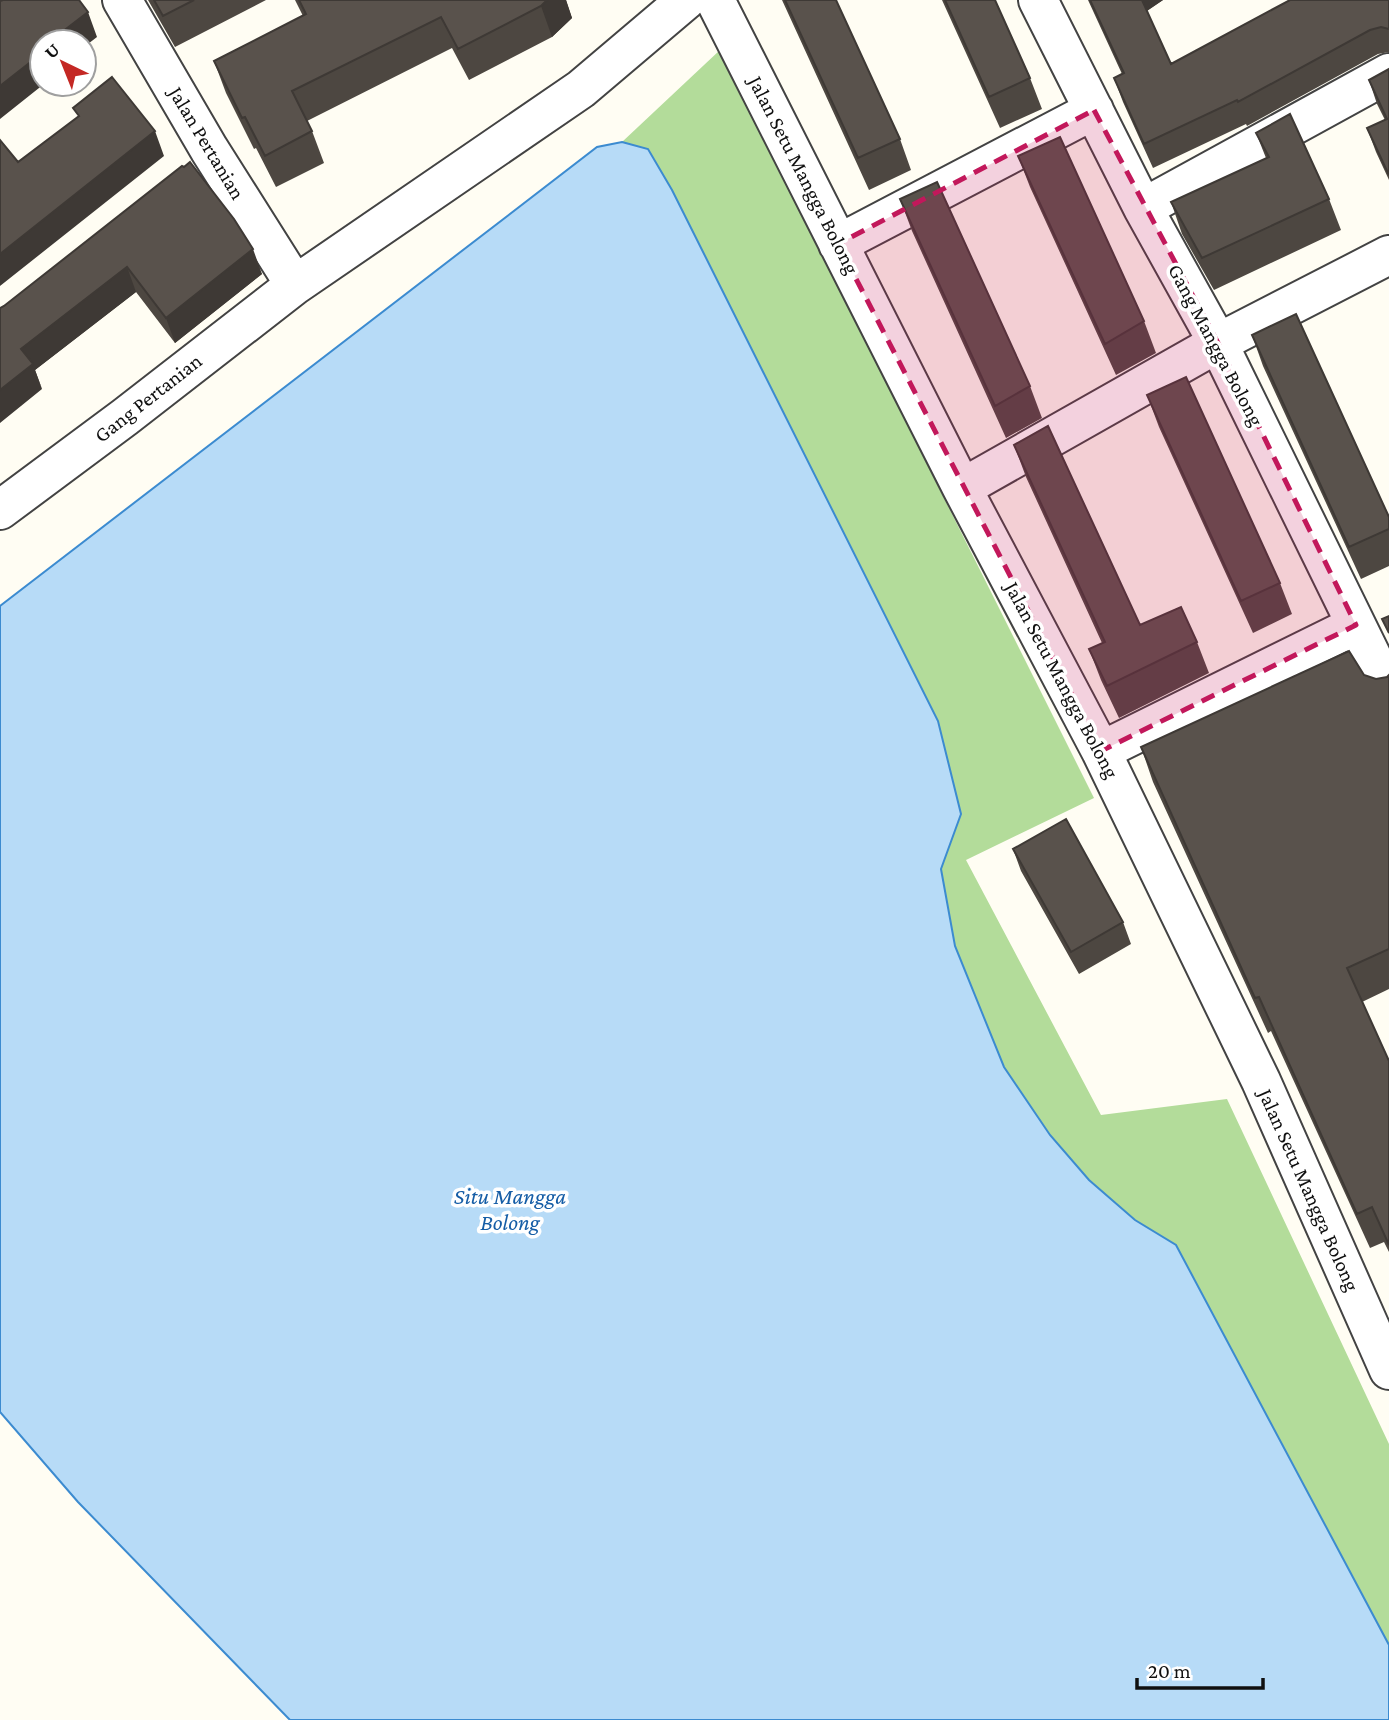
<svg xmlns="http://www.w3.org/2000/svg" width="1389" height="1720" viewBox="0 0 1389 1720" font-family="'Crimson Pro',serif">
<style>
.forest{fill:#b3dc9a}
.water{fill:#b7dbf7;stroke:#3c8bd0;stroke-width:2}
.lines{fill:none;stroke-linecap:round;stroke-linejoin:round}
.minor-casing{stroke:#434343;stroke-width:42}
.minor{stroke:#fff;stroke-width:38}
.wall{fill:#4d4741}
.shaded-wall{fill:#3e3935}
.building{fill:#59524c;stroke:#3e3935;stroke-width:2}
.marked{fill:#c2185b;fill-opacity:0.2;stroke:#c2185b;stroke-width:5;stroke-dasharray:14 9;stroke-linejoin:round}
.labels{text-anchor:middle;dominant-baseline:central;stroke-width:7;stroke-linejoin:round;paint-order:stroke}
.street-label{font-size:21px;fill:#101010;stroke:#fff}
.water-label{font-size:23px;font-style:italic;fill:#155da6;stroke:#fff}
</style>
<rect width="100%" height="100%" fill="#fffdf3"/>
<path class="forest" d="M 720,50 L 1094,798 L 966,860 L 1101,1115 L 1227,1099 L 1389,1444 L 1389,1645 L 1176,1245 L 1135,1220 L 1089,1180 L 1050,1135 L 1004,1067 L 955,946 L 941,869 L 961,814 L 938,721 L 672,190 L 648,149 L 622,142 Z"/>
<path class="water" d="M 622,142 L 648,149 L 672,190 L 938,721 L 961,814 L 941,869 L 955,946 L 1004,1067 L 1050,1135 L 1089,1180 L 1135,1220 L 1176,1245 L 1389,1645 L 1389,1720 L 290,1720 L 78,1502 L 0,1412 L 0,606 L 597,147 Z"/>
<g class="lines">
<g class="minor-casing">
<path id="minor" d="M 122,0 L 209,149 L 295,285
M 715,0 L 962,488 L 1101,751 L 1261,1081 L 1389,1370
M 1038,0 L 1143,208 L 1218,343 L 1389,692
M 1143,208 L 1389,73
M 838,244 L 1094,110
M 962,488 L 1218,343 L 1389,255
M 0,510 L 125,417 L 295,285 L 581,89 L 686,0
M 1101,751 L 1356,625"/>
</g>
<use href="#minor" class="minor"/>
</g>
<path class="wall" d="M 148,0 L 266,0 L 175,47 Z
M 295,0 L 566,0 L 572,18 L 552,37 L 469,80 L 452,48 L 307,121 L 312,131 L 324,163 L 276,187 L 256,148 L 254,149 L 226,93 L 214,61 L 303,16 Z
M 782,0 L 836,0 L 900,139 L 911,170 L 869,190 Z
M 942,0 L 995,0 L 1030,78 L 1042,109 L 1000,128 Z
M 1088,0 L 1163,0 L 1147,11 L 1171,64 L 1389,0 L 1389,52 L 1378,54 L 1247,126 L 1246,124 L 1153,168 L 1123,102 L 1114,78 L 1122,74 Z
M 1389,69 L 1389,180 L 1376,152 L 1367,128 L 1385,120 L 1377,104 L 1369,80 Z
M 1256,133 L 1329,199 L 1341,230 L 1214,290 L 1182,234 L 1171,202 L 1266,158 Z
M 1018,156 L 1144,321 L 1156,353 L 1116,375 L 1030,187 Z
M 182,166 L 262,274 L 175,343 L 136,292 L 35,370 L 42,389 L 4,306 Z
M 900,199 L 1030,386 L 1042,418 L 1006,438 L 912,231 Z
M 1252,335 L 1389,517 L 1389,566 L 1361,579 L 1263,366 Z
M 1147,395 L 1280,583 L 1292,614 L 1253,633 L 1159,427 Z
M 1014,445 L 1140,625 L 1197,642 L 1209,673 L 1119,718 L 1101,680 L 1089,649 L 1102,643 L 1026,477 Z
M 1364,675 L 1376,679 L 1387,677 L 1389,675 L 1389,989 L 1362,1002 L 1389,1061 L 1389,1252 L 1384,1242 L 1370,1248 L 1271,1031 L 1268,1033 L 1153,782 L 1141,747 Z
M 1013,849 L 1123,922 L 1131,944 L 1079,974 L 1021,871 Z"/>
<path class="shaded-wall" d="M 547,0 L 566,0 L 572,18 L 552,37 L 541,6 Z
M 1140,0 L 1163,0 L 1145,12 Z
M 88,12 L 97,37 L 84,47 L 84,42 L 49,42 Z
M 42,53 L 42,84 L 44,84 L 0,119 L 0,86 Z
M 155,131 L 164,156 L 0,286 L 0,254 Z
M 253,249 L 262,274 L 175,343 L 166,318 Z
M 127,267 L 136,292 L 35,370 L 42,389 L 0,423 L 0,390 L 21,349 Z"/>
<path class="building" d="M 3,0 L 79,0 L 88,12 L 49,42 L 42,42 L 42,48 L 41,49 L 42,53 L 0,86 L 0,1 Z
M 154,0 L 194,0 L 163,16 Z
M 299,0 L 547,0 L 541,6 L 458,49 L 441,17 L 292,91 L 312,131 L 265,156 L 245,117 L 242,118 L 214,61 L 306,14 Z
M 785,0 L 836,0 L 900,139 L 858,158 Z
M 945,0 L 995,0 L 1030,78 L 989,97 Z
M 1090,0 L 1142,0 L 1171,64 L 1290,0 L 1389,0 L 1389,29 L 1381,27 L 1370,30 L 1238,102 L 1237,100 L 1144,144 L 1114,78 L 1124,73 Z
M 1389,69 L 1389,175 L 1367,128 L 1387,119 L 1369,80 Z
M 112,77 L 155,131 L 0,254 L 0,140 L 18,162 L 79,116 L 73,108 Z
M 1290,114 L 1329,199 L 1202,258 L 1171,202 L 1269,157 L 1256,133 Z
M 1060,137 L 1144,321 L 1105,344 L 1018,156 Z
M 190,162 L 234,219 L 253,249 L 166,318 L 127,267 L 21,349 L 33,364 L 0,390 L 0,308 L 4,306 L 182,166 L 184,167 Z
M 937,182 L 1030,386 L 995,406 L 900,199 Z
M 1296,314 L 1389,517 L 1389,529 L 1349,547 L 1252,335 Z
M 1186,377 L 1280,583 L 1241,601 L 1147,395 Z
M 1048,426 L 1140,625 L 1181,607 L 1197,642 L 1107,686 L 1089,649 L 1105,642 L 1014,445 Z
M 1389,616 L 1389,633 L 1382,619 Z
M 1349,651 L 1364,675 L 1376,679 L 1387,677 L 1389,675 L 1389,949 L 1347,968 L 1389,1061 L 1389,1245 L 1372,1207 L 1357,1214 L 1259,997 L 1255,998 L 1141,747 Z
M 1066,819 L 1123,922 L 1071,952 L 1013,849 Z"/>
<path class="marked" d="M 1094,110 L 1218,343 L 1356,625 L 1101,751 L 838,244 Z"/>
<g class="labels">
<g class="street-label">
<text transform="translate(207 143) rotate(59)">Jalan Pertanian</text>
<text transform="translate(804 175) rotate(63)">Jalan Setu Mangga Bolong</text>
<text transform="translate(1216 345) rotate(62)">Gang Mangga Bolong</text>
<text transform="translate(148 398) rotate(-38)">Gang Pertanian</text>
<text transform="translate(1062 680) rotate(62)">Jalan Setu Mangga Bolong</text>
<text transform="translate(1309 1190) rotate(66)">Jalan Setu Mangga Bolong</text>
</g>
<g class="water-label">
<text x="510" y="1196">Situ Mangga<tspan x="510" dy="26">Bolong</tspan></text>
</g>
</g>
<g transform="translate(63 63) rotate(317)"><circle r="33" fill="#ffffff" stroke="#9f9f9f" stroke-width="2"/>
<path d="M0-5L12 26L0 18L-12 26Z" fill="#c42824"/>
<text y="-10" font-size="19" font-weight="bold" text-anchor="middle" fill="#101010">U</text>
</g>
<path d="M1137 1678v10h126v-10" fill="none" stroke="#101010" stroke-width="3.5"/>
<text x="1148" y="1678" font-size="21" fill="#101010" stroke="#ffffff" stroke-width="5" paint-order="stroke">20 m</text>
</svg>
